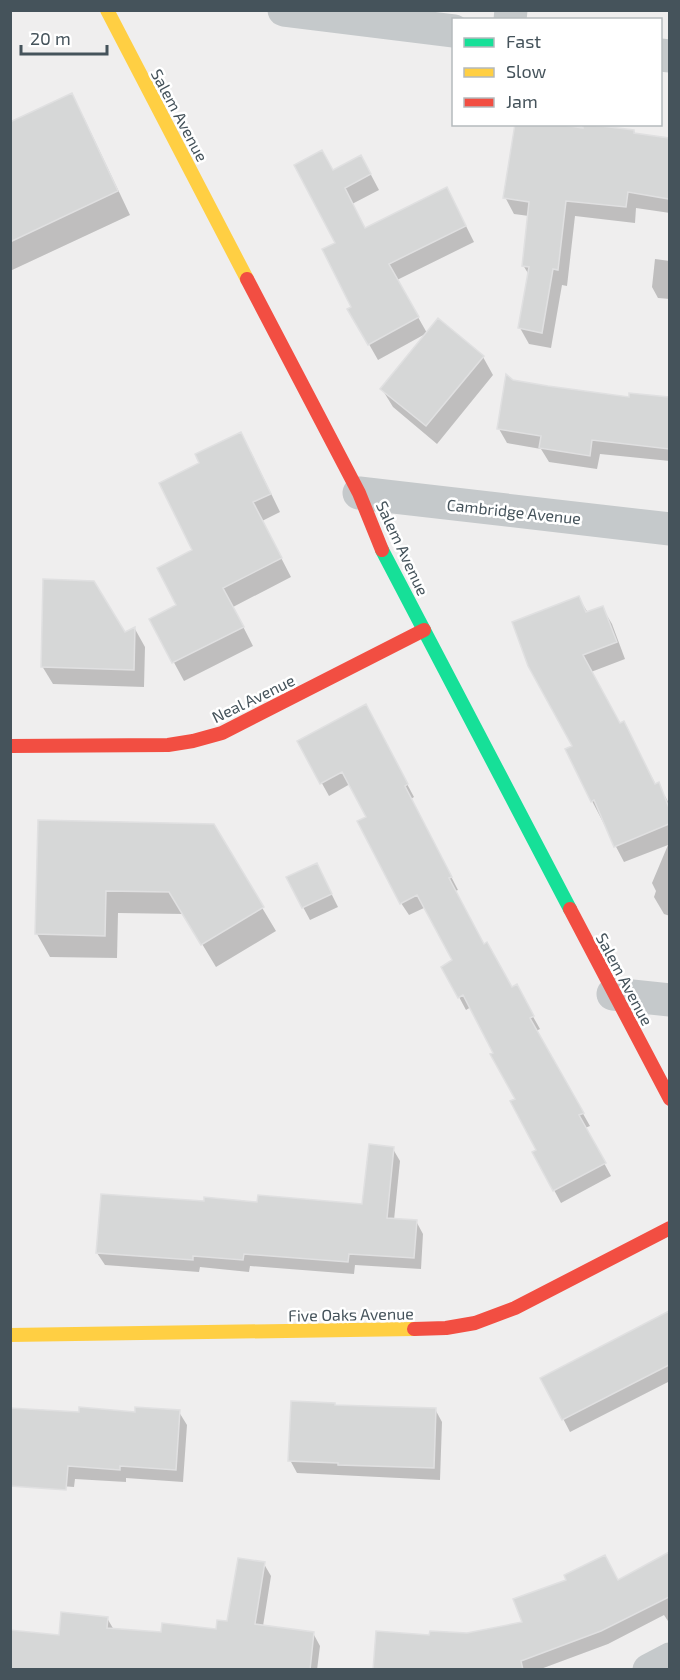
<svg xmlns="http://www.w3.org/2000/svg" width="680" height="1680" viewBox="0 0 680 1680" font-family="'Exo 2',sans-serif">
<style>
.shadow{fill:#0003}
.building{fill:#d6d7d7;stroke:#e0e0e1;stroke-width:1.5}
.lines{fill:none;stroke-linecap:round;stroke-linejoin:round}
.street{stroke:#c5c9cb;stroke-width:33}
.fast{stroke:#16e098;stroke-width:14}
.slow{stroke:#ffcf43;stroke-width:14}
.jam{stroke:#f24e42;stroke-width:14}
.labels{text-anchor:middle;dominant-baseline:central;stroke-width:5;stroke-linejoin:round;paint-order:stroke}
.street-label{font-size:16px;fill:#45535b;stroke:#fff}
</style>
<rect width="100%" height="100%" fill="#efeeee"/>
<path class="shadow" d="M 71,95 L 84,118 L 130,215 L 10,271 L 10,124 Z
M 584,130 L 634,131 L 635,134 L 670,140 L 670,213 L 636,208 L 635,223 L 575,216 L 567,286 L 562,285 L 551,348 L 529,344 L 520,328 L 529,275 L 523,265 L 529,216 L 514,214 L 505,197 Z
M 333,172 L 370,173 L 379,190 L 352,204 L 366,229 L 455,204 L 474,242 L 397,280 L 427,333 L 378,360 L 349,309 L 353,307 L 337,244 Z
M 655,259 L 670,261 L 670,299 L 658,298 L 652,287 Z
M 483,357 L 493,375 L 437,444 L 393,407 L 382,389 Z
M 513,381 L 630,399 L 630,395 L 670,399 L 670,461 L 600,454 L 597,469 L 549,462 L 541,449 L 507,443 L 499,429 Z
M 251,452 L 280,512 L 262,521 L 291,577 L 233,607 L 253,646 L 184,681 L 151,620 L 178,606 L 194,551 L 201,463 Z
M 579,598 L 588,613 L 602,607 L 612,624 L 625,659 L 591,672 L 619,725 L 624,723 L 656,785 L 658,784 L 670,805 L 670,916 L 664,914 L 654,897 L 656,891 L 652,883 L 668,845 L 624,862 L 592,801 L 574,746 Z
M 135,629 L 145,647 L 144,687 L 53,684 L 42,666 Z
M 372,719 L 414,797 L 411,799 L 458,890 L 455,891 L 484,945 L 512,989 L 523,999 L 540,1029 L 536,1031 L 590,1126 L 585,1128 L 611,1176 L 561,1203 L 534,1153 L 538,1150 L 495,1053 L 471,1007 L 466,1010 L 443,967 L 454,961 L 426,907 L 409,915 L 401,903 L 368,817 L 350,784 L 329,796 L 299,742 Z
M 39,822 L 213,826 L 276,931 L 216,967 L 184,914 L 118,913 L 117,958 L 50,957 L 37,934 Z
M 323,877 L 338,907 L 310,920 L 303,907 Z
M 393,1149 L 400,1161 L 394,1220 L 416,1221 L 423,1234 L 421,1269 L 355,1265 L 354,1274 L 250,1266 L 249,1272 L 200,1267 L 199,1272 L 105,1265 L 97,1253 L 205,1203 L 364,1206 Z
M 670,1312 L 670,1381 L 570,1432 L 542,1378 Z
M 336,1407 L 435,1409 L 442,1422 L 440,1480 L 297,1473 L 290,1460 Z
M 179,1412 L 187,1425 L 183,1482 L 126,1478 L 126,1482 L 75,1479 L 74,1487 L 10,1482 L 80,1414 Z
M 670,1554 L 670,1624 L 664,1615 L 608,1644 L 538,1670 L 375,1670 L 431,1636 L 467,1635 L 524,1623 L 618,1581 Z
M 264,1564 L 271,1576 L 263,1626 L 313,1633 L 320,1646 L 317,1670 L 10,1670 L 60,1637 L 107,1618 L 114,1630 L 163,1633 L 217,1630 L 228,1623 Z"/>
<path class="building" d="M 72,93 L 118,191 L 10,242 L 10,122 Z
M 515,124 L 558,124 L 583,128 L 583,124 L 585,124 L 634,130 L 634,133 L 669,138 L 669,199 L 628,192 L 626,207 L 566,201 L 558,270 L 553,269 L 542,333 L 518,328 L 529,267 L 522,266 L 529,202 L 503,198 Z
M 322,150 L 333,170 L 361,155 L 371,174 L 345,188 L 365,228 L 447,187 L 466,226 L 389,264 L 419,317 L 368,345 L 347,309 L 351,307 L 322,249 L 335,243 L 294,165 Z
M 438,318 L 484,356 L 426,426 L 380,389 Z
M 506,374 L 513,380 L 548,386 L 629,397 L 629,393 L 669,397 L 669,449 L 592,440 L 590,456 L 539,448 L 541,436 L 497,429 Z
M 241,432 L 271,494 L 253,502 L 282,558 L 223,588 L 244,627 L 172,663 L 149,619 L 176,605 L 157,568 L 192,550 L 159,483 L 199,463 L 195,454 Z
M 43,579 L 94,581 L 125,632 L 135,627 L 134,670 L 41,667 Z
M 579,596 L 586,612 L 603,606 L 617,642 L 583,655 L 620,723 L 624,721 L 655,784 L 659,782 L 669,808 L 669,824 L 614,847 L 594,800 L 591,802 L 565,749 L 572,746 L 528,666 L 512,622 Z
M 366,704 L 408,784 L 405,786 L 452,877 L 449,878 L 484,944 L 487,942 L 512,987 L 517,984 L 534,1016 L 530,1018 L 584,1113 L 579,1115 L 606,1163 L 553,1191 L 532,1152 L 536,1150 L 510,1101 L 515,1099 L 490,1054 L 493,1053 L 463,995 L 458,998 L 441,967 L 452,960 L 417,895 L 400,904 L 357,821 L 366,817 L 342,772 L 320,784 L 297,741 Z
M 38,820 L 214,824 L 264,907 L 201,945 L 169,892 L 106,891 L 105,936 L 35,934 Z
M 317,863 L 332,894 L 302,908 L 286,877 Z
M 369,1144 L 394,1147 L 387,1218 L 417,1220 L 414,1258 L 349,1254 L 348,1262 L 244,1254 L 243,1260 L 193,1256 L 193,1260 L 96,1253 L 101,1194 L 204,1201 L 204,1197 L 257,1202 L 258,1195 L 362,1204 Z
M 669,1311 L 669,1365 L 562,1420 L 540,1378 Z
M 291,1401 L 335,1403 L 335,1405 L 436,1408 L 434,1468 L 338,1465 L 338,1463 L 288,1461 Z
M 79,1407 L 135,1412 L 135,1407 L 180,1410 L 176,1470 L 120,1466 L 120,1470 L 68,1466 L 66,1490 L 10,1486 L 10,1408 L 79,1412 Z
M 669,1552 L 669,1597 L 601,1631 L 521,1661 L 523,1670 L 373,1670 L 376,1631 L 429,1635 L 430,1631 L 467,1633 L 522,1622 L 513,1599 L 566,1580 L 564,1575 L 605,1555 L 618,1580 Z
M 238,1558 L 265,1562 L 255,1624 L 314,1632 L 310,1670 L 10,1670 L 10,1630 L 59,1635 L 61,1612 L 108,1617 L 107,1628 L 161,1632 L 162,1623 L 216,1629 L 217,1620 L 227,1621 Z"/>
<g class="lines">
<path class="street" d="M 284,10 L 454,31
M 510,20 L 511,10
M 660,55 L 670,56
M 359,493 L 670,529
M 613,994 L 670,1000
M 649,1670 L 670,1659"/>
<path class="fast" d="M 382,550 L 570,909"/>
<path class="slow" d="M 107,10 L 247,279
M 10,1335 L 414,1329"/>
<path class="jam" d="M 247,279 L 359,493 L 382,550
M 10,746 L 168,745 L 193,741 L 222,733 L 424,630
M 570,909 L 670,1099
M 414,1329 L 446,1328 L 475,1323 L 515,1308 L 670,1228"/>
</g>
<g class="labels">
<g class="street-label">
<text transform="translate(180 115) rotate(62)">Salem Avenue</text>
<text transform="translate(514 511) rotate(6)">Cambridge Avenue</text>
<text transform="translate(403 548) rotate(65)">Salem Avenue</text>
<text transform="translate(253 698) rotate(-26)">Neal Avenue</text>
<text transform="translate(625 979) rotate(62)">Salem Avenue</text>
<text transform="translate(351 1314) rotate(-1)">Five Oaks Avenue</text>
</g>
</g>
<rect width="680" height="1680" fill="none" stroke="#45535b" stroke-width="24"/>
<rect x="452" y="18" width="210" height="108" fill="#ffffff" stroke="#b5babd" stroke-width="1.5"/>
<rect x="464" y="38" width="30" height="9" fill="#16e098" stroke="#b5babd" stroke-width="1.5"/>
<text x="506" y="48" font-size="18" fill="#45535b">Fast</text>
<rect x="464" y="68" width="30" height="9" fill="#ffcf43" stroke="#b5babd" stroke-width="1.5"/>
<text x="506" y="78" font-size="18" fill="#45535b">Slow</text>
<rect x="464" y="98" width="30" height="9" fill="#f24e42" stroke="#b5babd" stroke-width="1.5"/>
<text x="506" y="108" font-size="18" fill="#45535b">Jam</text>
<path d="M21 45v9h86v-9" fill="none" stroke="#45535b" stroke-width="3"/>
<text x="30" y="45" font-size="18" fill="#45535b" stroke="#ffffff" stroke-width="4.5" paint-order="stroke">20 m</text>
</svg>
